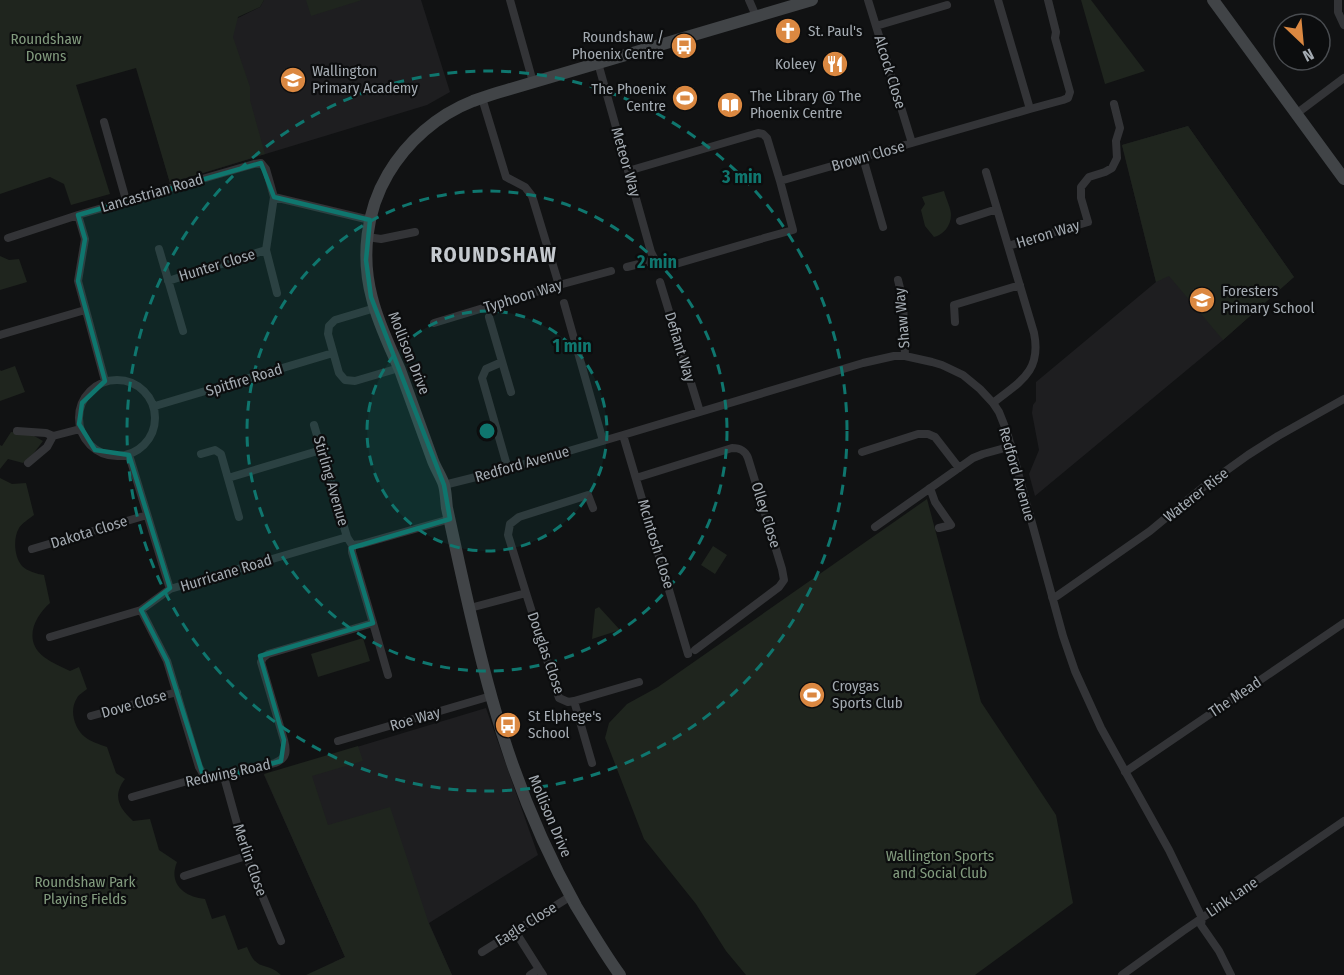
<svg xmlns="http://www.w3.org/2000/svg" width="1344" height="975" viewBox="0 0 1344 975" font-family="'Fira Sans Condensed',sans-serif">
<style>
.built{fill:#1e1e20}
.green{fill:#1f251e}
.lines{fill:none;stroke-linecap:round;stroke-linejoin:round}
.minor{stroke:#333437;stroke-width:8}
.secondary{stroke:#414447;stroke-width:12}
.marked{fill:#0f766e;fill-opacity:0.2;stroke:#0f766e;stroke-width:4.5;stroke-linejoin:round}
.ring{fill:none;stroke:#0f766e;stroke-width:3;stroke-dasharray:10 8}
.labels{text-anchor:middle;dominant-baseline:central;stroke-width:4.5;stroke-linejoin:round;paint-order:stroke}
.poi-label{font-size:15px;fill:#a4abb2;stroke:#0c0d0e;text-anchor:start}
.park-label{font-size:15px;fill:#829b7e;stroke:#0c0d0e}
.street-label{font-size:15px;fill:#a4abb2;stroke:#0c0d0e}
.district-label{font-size:21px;font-weight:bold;letter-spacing:1.5px;fill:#c5c9ce;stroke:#0c0d0e}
.centre{fill:#0f766e;stroke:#0c0d0e;stroke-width:3}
.ring-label{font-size:18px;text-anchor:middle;font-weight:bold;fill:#0f766e;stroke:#0c0d0e;stroke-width:4.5;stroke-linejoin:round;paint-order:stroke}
</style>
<rect width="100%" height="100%" fill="#111213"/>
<path class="built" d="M 264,0 L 421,0 L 450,92 L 427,105 L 170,183 L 137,68 L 260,7 Z
M 1188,126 L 1294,277 L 1223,340 L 1035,496 L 1029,474 L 1039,450 L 1032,413 L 1033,405 L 1036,401 L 1036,382 L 1156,282 L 1122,145 Z
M 486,708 L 538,855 L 429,923 L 452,975 L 334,962 L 345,957 L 264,775 Z"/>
<path class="green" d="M 0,0 L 264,0 L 260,7 L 238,17 L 233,37 L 250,87 L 250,100 L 265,154 L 170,183 L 136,68 L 76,85 L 110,194 L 71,205 L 64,184 L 50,177 L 0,194 Z
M 306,0 L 362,0 L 311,16 Z
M 1081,0 L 1091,0 L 1145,71 L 1105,84 Z
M 1188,126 L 1294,277 L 1223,340 L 1169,276 L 1156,282 L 1122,145 Z
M 944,191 C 946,199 951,208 951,215 C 951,226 943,235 934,237 L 925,226 L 921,210 L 925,204 L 922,197 Z
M 0,256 L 9,260 L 19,259 L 27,282 L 0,290 Z
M 15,366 L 25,392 L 0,401 L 0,370 L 1,371 Z
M 11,432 L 29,433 L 43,441 L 33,454 L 23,463 L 8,459 L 0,469 L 0,445 L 2,446 Z
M 0,478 L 12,484 L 26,483 L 34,515 C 29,519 22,523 19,528 C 13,538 14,557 22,566 C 27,571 37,574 44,575 L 50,603 C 34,617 23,641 44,657 C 52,663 62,667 70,671 L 79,667 L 87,689 C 84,692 79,694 77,698 C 69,710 74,728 85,737 C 91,742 99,744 107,747 L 116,773 L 125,779 C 112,796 119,808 133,821 L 150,819 L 159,850 L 177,862 C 168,884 184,897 205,899 L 212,919 L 225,915 L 238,950 L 247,947 C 258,974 265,960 281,975 L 0,975 Z
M 927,499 L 981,702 L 1056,815 L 1073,903 L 975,975 L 746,975 L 726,951 L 696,904 L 644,839 L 605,738 L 609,723 L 627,704 L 658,687 Z
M 713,546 L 727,555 L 715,574 L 701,565 Z
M 599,607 L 620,630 L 592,639 L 595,609 Z
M 363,638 L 370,661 L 318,677 L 311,654 Z
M 358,746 L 363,761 L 312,776 L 328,825 L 390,807 L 429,924 L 452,975 L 306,975 L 345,957 L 264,774 Z"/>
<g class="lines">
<path class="minor" d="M 510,0 L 533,82
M 749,0 L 756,16
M 868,0 L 912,143
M 1338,0 L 1338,12 L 1344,25
M 876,26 L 947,5
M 598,63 L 651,252 L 655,260
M 482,98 L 506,177 L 525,187 L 532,196 L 559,285
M 1030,109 L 1063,100 L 1068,98 L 1070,92 L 1055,38 L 1056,32 L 1048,0
M 1296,114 L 1344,78
M 104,122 L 126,200
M 863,158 L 883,227
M 628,171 L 758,133 L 763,134 L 767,138 L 780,181 L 1030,109 L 998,0
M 986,172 L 1034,333 C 1042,372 1019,382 993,403
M 274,197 L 266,250 L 277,293
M 960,221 L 997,209
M 367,237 L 381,239 L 415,232
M 8,238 L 78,215
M 764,238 L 793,230 L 780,181
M 1008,246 L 1088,222 L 1081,198 L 1081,187 L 1089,177 L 1105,172 L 1112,168 L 1117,158 L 1116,141 L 1120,128 L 1114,104
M 159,249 L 183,331
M 627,267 L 655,260 L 662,266 L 669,266 L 761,239
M 898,280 L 903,300 L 905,356
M 168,281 L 266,250
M 660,282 L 700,412
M 564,303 L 603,441
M 375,308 L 335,320 L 329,326 L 328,334 L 339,373 L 345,380 L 355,381 L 399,368
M 489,317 L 511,392
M 955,322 L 954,305 L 1020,285
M 434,323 L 559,285 L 611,271
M 0,335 L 85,310
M 502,362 L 486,369 L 482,378 L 508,469
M79 418a38 38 0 1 1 76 0a38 38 0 1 1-76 0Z
M 105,381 L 78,281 L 85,239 L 78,215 L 254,164 L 261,163 L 266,169 L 274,197 L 370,220
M 155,406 L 333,353
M 314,425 L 347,537
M 17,431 L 46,433 L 53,436
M 623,435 L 688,654
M 862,452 L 918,434 L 928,434 L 935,437 L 959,468
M 201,454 L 215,450 L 221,454 L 239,517
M 129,455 L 170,589
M 28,463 L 47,447 L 53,436 L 80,429
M 228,478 L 321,450
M 636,478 L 732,448 C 740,448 745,450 748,458 L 782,569 L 784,580 L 779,587 L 695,650
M 444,485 L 508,469 L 623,435 L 863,363 L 894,356 L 905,356 L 932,362 L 942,365 L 963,375 L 980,389 L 993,403 L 999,412 L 1007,432 L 1063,636 L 1075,671 L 1101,728 L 1169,850 L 1202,918 L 1201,925 L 1219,951 L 1231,975
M 930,488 L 935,502 L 951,525 L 939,528
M 875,527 L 973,458 L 983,454 L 1012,446
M 32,549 L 147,515
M 526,593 L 559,698 L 568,702 L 574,701 L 639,682
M 1052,597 L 1057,596 L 1150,531 L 1202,488 L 1248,455 L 1278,436 L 1344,399
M 470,608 L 526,593 L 508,535 L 510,524 L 519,517 L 588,495 L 593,508
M 373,623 L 388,675
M 50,637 L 141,610
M 574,701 L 592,763
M 91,716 L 177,692
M 338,741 L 491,696
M 1125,772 L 1344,623
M 205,777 L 199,767 L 167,661 L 141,610 L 170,589 L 347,537 L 352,545 L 362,544 L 450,519
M 224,777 L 246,856 L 281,941
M 132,797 L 191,780 L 205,777 L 224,777 L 275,763 C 287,758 287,751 284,740 L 261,662 L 263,658 L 268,654 L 373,623 L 352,552 L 352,545
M 184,876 L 246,856
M 515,931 L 539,969
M 482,952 L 571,896
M 530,975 L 539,969 L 543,975
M 1122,975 L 1183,931 L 1344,821"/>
<path class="secondary" d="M 1213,0 L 1344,179
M 620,975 C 604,953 590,929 576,906 C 539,840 512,771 492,699 C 474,636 461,572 447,508 C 446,501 446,492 444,485 C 442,478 436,469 433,461 C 422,430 411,400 400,370 C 390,347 378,323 372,298 C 361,257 366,211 388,174 C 407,142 437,115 473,101 C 484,97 496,93 507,90 L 812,0"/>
</g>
<path class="marked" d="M 261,163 L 274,197 L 370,220 L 366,260 L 371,297 L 444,485 L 450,519 L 351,548 L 373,623 L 260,656 L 284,740 L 281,761 L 224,777 L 209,778 L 202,772 L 167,661 L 141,610 L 170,588 L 129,455 L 95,450 L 79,424 L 82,403 L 105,381 L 78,281 L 85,239 L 78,215 Z"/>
<circle cx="487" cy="431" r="120" fill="#0f766e" fill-opacity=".12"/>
<g class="ring">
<circle cx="487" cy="431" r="120"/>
<circle cx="487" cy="431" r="240"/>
<circle cx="487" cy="431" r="360"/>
</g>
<defs>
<g id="church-disc" transform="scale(1.35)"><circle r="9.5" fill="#db8841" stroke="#0c0d0e"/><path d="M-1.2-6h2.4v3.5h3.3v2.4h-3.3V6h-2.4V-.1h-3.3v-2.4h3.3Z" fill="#fff"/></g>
<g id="bus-disc" transform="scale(1.35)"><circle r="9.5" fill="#db8841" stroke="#0c0d0e"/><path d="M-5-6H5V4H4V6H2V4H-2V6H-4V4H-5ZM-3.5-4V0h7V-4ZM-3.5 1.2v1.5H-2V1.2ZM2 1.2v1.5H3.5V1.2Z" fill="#fff"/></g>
<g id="restaurant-disc" transform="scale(1.35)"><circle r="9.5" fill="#db8841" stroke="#0c0d0e"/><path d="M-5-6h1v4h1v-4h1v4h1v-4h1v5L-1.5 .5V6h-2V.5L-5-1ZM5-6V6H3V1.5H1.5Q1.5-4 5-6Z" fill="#fff"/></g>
<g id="school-disc" transform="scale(1.35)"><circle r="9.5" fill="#db8841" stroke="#0c0d0e"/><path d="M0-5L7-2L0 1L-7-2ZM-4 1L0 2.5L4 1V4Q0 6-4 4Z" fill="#fff"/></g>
<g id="stadium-disc" transform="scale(1.35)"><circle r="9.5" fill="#db8841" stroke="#0c0d0e"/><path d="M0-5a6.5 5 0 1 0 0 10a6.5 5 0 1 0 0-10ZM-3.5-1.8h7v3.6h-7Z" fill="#fff"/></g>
<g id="library-disc" transform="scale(1.35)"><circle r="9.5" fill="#db8841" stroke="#0c0d0e"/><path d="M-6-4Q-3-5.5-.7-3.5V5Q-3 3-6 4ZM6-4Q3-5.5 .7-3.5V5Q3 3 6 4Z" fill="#fff"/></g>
</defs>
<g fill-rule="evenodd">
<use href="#church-disc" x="788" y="31"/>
<use href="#bus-disc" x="684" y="46"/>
<use href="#restaurant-disc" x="835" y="64"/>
<use href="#school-disc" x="293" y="80"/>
<use href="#stadium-disc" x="685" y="98"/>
<use href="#library-disc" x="730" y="105"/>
<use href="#school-disc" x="1202" y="300"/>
<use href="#stadium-disc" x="812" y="695"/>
<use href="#bus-disc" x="508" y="725"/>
</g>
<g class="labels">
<g class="poi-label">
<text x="808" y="31">St. Paul's</text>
<text x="664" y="37" text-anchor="end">Roundshaw /<tspan x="664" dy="17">Phoenix Centre</tspan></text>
<text x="816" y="64" text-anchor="end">Koleey</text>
<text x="312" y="71">Wallington<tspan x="312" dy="17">Primary Academy</tspan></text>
<text x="666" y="89" text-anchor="end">The Phoenix<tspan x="666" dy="17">Centre</tspan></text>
<text x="750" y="96">The Library @ The<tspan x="750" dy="17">Phoenix Centre</tspan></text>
<text x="1222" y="291">Foresters<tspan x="1222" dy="17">Primary School</tspan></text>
<text x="832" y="686">Croygas<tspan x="832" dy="17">Sports Club</tspan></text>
<text x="528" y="716">St Elphege's<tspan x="528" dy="17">School</tspan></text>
</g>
<g class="park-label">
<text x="46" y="39">Roundshaw<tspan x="46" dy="17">Downs</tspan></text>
<text x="940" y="856">Wallington Sports<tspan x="940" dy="17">and Social Club</tspan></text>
<text x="85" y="882">Roundshaw Park<tspan x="85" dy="17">Playing Fields</tspan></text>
</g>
<g class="street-label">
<text transform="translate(890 72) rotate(73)">Alcock Close</text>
<text transform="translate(868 156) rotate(-16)">Brown Close</text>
<text transform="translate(626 162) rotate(74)">Meteor Way</text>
<text transform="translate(152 193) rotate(-16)">Lancastrian Road</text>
<text transform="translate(1048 234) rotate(-17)">Heron Way</text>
<text transform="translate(217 265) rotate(-17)">Hunter Close</text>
<text transform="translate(523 296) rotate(-17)">Typhoon Way</text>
<text transform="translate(902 318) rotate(-95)">Shaw Way</text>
<text transform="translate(680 347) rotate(73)">Defiant Way</text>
<text transform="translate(409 353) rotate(68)">Mollison Drive</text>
<text transform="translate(244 380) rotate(-17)">Spitfire Road</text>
<text transform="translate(522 464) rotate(-16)">Redford Avenue</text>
<text transform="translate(1017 474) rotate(74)">Redford Avenue</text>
<text transform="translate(331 481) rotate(74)">Stirling Avenue</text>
<text transform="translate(1196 495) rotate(-38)">Waterer Rise</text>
<text transform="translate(766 515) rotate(73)">Olley Close</text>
<text transform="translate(89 532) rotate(-17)">Dakota Close</text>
<text transform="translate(656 544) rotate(73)">McIntosh Close</text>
<text transform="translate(226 573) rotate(-17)">Hurricane Road</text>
<text transform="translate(546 653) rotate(71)">Douglas Close</text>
<text transform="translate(1235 697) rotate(-34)">The Mead</text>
<text transform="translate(134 704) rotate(-16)">Dove Close</text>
<text transform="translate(415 719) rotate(-16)">Roe Way</text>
<text transform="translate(228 773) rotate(-12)">Redwing Road</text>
<text transform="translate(550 816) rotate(67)">Mollison Drive</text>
<text transform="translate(250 860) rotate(71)">Merlin Close</text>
<text transform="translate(1232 897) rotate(-34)">Link Lane</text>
<text transform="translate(526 924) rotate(-32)">Eagle Close</text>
</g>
<g class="district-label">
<text x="494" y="255">ROUNDSHAW</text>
</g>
</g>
<circle cx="487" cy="431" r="9" class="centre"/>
<g class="ring-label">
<text x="742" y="183">3 min</text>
<text x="657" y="268">2 min</text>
<text x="572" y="352">1 min</text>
</g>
<g transform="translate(1302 42) rotate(154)"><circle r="28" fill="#0c0d0e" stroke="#494c50" stroke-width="1.5"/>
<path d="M0-4.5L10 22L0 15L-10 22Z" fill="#db8841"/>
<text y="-9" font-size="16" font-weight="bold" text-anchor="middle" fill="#a4abb2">N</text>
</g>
</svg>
